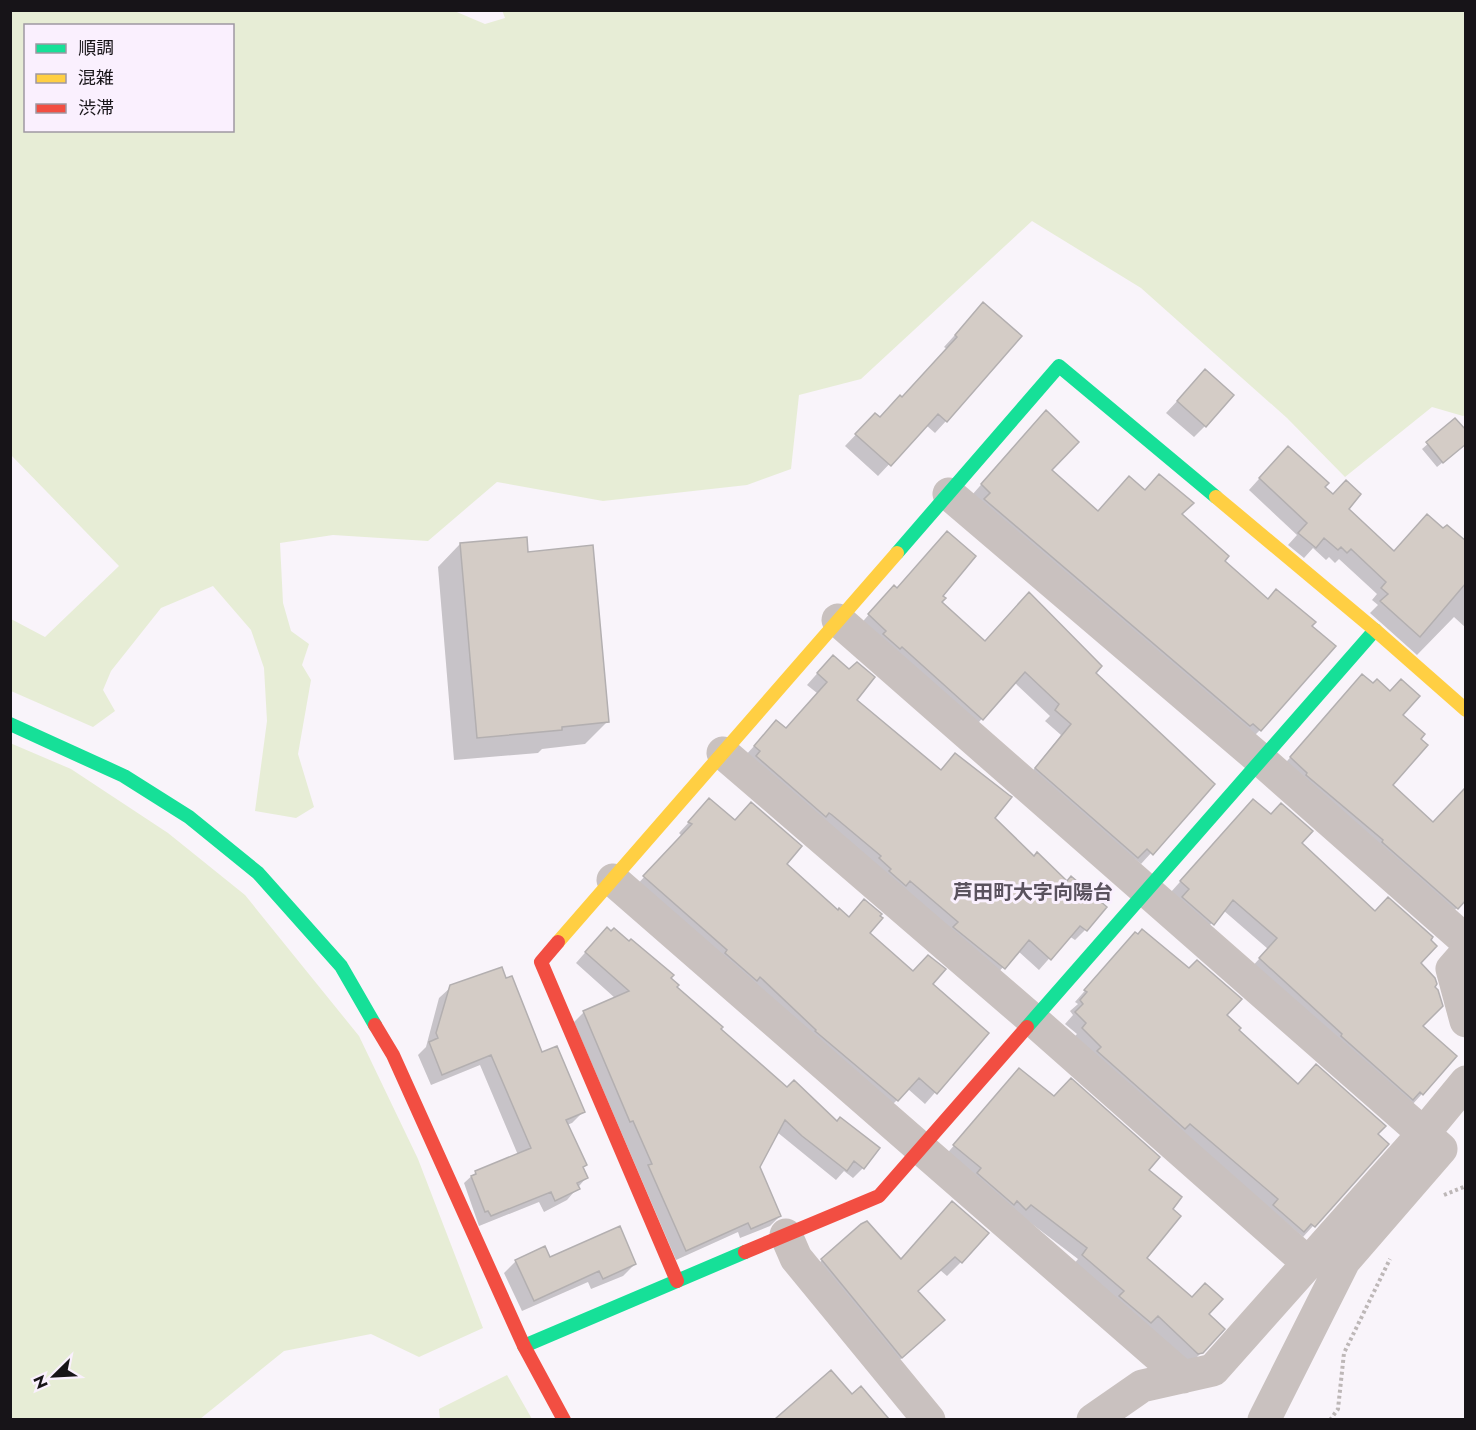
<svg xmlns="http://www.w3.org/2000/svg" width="1476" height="1430" viewBox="0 0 1476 1430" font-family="Jost,'Noto Sans JP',sans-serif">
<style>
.green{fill:#e7edd6;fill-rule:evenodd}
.shadow{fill:#0003}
.building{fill:#d4ccc6;stroke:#b3afb0;stroke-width:1.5}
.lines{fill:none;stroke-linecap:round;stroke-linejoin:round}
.path{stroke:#bdb7b7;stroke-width:4;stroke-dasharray:3 3;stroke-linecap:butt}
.street{stroke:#c9c1bf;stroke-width:33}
.fast{stroke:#16e098;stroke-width:14}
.slow{stroke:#ffcf43;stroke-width:14}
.jam{stroke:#f24e42;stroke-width:14}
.labels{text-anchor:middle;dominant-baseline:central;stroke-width:6;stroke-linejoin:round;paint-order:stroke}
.quarter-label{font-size:20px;font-weight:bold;fill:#5a525e;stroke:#faf0fe}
</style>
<rect width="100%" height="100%" fill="#f9f4fa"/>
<path class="green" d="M 452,10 L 485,24 L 505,18 L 502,10 L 1465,11 L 1465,415 L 1463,416 L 1432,407 L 1345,477 L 1287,418 L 1141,288 L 1032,221 L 861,379 L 799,395 L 791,469 L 747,485 L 603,501 L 497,482 L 428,541 L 333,535 L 280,543 L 283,603 L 291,631 L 309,644 L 302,665 L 311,680 L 298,754 L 314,807 L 296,818 L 255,811 L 267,721 L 264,668 L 251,630 L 213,586 L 161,608 L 111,671 L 103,690 L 115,711 L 93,727 L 11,691 L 11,619 L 45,637 L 119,566 L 11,455 L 11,11 ZM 26,26 L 232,26 L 232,130 L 26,130 Z
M 10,743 L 71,769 L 168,833 L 245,895 L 359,1036 L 418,1159 L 483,1328 L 419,1357 L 371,1334 L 284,1351 L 200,1419 L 11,1419 Z
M 507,1375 L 532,1419 L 440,1419 L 439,1409 Z"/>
<path class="shadow" d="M 983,304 L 946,421 L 935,433 L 926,425 L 878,476 L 845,446 L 864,426 L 879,419 L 901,398 L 947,349 L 944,347 Z
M 1205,371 L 1205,426 L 1194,437 L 1166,413 Z
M 1455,420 L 1466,443 L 1437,467 L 1422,449 Z
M 1036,422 L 1050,470 L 1097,513 L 1144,492 L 1180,514 L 1223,561 L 1267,600 L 1276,591 L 1260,730 L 1250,740 L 972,495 Z
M 1277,459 L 1323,487 L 1394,552 L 1466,549 L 1466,628 L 1454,617 L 1417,655 L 1370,613 L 1378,605 L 1372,600 L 1377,594 L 1339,559 L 1335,563 L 1329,557 L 1326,560 L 1313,548 L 1304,558 L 1288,545 L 1297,535 L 1249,490 Z
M 460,544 L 527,554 L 608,721 L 585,744 L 542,749 L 538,753 L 454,760 L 438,567 Z
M 896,589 L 941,596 L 940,602 L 985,642 L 1094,673 L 1213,785 L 1141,864 L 1135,859 L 1126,868 L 1026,779 L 1061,735 L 1045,721 L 1050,716 L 1014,682 L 972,730 L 859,626 L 883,598 Z
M 822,668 L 855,700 L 940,771 L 955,755 L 993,818 L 1085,930 L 1075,940 L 1069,936 L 1039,970 L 1018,951 L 993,978 L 744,757 L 766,733 L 785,730 L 817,693 L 807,685 Z
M 1362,676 L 1401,715 L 1391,785 L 1426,826 L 1457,908 L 1446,918 L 1280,769 Z
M 709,800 L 785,864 L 838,912 L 868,933 L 913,973 L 931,984 L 987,1033 L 925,1104 L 908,1089 L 886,1111 L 634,888 L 682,836 L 679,833 Z
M 1243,811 L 1300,843 L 1419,963 L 1421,1026 L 1455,1057 L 1412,1105 L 1250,969 L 1268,949 L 1223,910 L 1202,934 L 1171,892 Z
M 597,939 L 669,978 L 675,987 L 863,1168 L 853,1178 L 844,1171 L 836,1180 L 777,1132 L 758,1167 L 780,1216 L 770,1226 L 740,1238 L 738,1232 L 676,1260 L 574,1022 L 584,1012 L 615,998 L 576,963 Z
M 1125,945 L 1225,1015 L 1237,1031 L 1297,1086 L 1376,1134 L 1387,1144 L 1303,1237 L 1072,1039 L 1077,1034 L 1065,1024 L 1073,1015 L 1070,1011 L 1078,1004 L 1075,1002 Z
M 451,987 L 542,1054 L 583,1112 L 572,1123 L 567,1125 L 585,1165 L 582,1169 L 586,1178 L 567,1200 L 544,1212 L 539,1202 L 479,1226 L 464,1183 L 476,1172 L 518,1155 L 480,1065 L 431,1085 L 418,1055 L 426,1047 L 439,998 Z
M 1019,1070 L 1147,1170 L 1171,1209 L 1145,1259 L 1207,1314 L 1202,1352 L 1191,1363 L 1072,1266 L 1078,1259 L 944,1157 Z
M 938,1217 L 961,1262 L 947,1276 L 940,1270 L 917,1291 L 928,1335 L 887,1371 L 808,1275 L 822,1260 L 900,1260 Z
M 549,1259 L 635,1264 L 623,1276 L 591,1289 L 588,1282 L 522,1311 L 504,1273 L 516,1261 Z
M 831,1372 L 852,1396 L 883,1415 L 879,1420 L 777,1420 Z"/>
<path class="building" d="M 983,302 L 1022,336 L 947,422 L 938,414 L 891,466 L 855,434 L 875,413 L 880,417 L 900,395 L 902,397 L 957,337 L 955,335 Z
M 1205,369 L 1234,395 L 1206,427 L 1177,401 Z
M 1046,410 L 1079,442 L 1052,470 L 1098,511 L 1129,476 L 1145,490 L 1159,474 L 1194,503 L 1182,514 L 1229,556 L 1225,561 L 1268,599 L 1276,589 L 1316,622 L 1312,626 L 1336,646 L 1261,731 L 1253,724 L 1250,726 L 984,499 L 990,493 L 981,484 Z
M 1455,418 L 1466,430 L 1466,444 L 1443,463 L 1426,442 Z
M 1288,446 L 1329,483 L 1325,487 L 1333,494 L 1346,480 L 1361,494 L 1349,509 L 1394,551 L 1427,514 L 1443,528 L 1447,525 L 1466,541 L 1466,583 L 1420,637 L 1380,601 L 1388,594 L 1381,588 L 1386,582 L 1351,549 L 1347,553 L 1341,547 L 1338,550 L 1324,538 L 1316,548 L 1298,533 L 1307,523 L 1259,478 Z
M 947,531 L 976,556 L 943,596 L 946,598 L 942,602 L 985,641 L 1029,592 L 1102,666 L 1096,673 L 1215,784 L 1153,855 L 1147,849 L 1138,858 L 1035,768 L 1071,724 L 1055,710 L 1059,704 L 1025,672 L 983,720 L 902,647 L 900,649 L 883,634 L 886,631 L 868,614 L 894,585 L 897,588 Z
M 527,537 L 528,552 L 593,545 L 609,722 L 562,727 L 562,730 L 477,738 L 460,543 Z
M 833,655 L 849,669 L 857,662 L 875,677 L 857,700 L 941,770 L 955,753 L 1009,795 L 1012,797 L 995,818 L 1034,856 L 1037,852 L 1067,881 L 1071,876 L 1107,907 L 1087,931 L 1080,926 L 1051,960 L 1029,940 L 1005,969 L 953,927 L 958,922 L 910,881 L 906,886 L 889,871 L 891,869 L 879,858 L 881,856 L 832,815 L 829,813 L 826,817 L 756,756 L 760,751 L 754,746 L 776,720 L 786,728 L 827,682 L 817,673 Z
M 1362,674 L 1373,683 L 1377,679 L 1390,691 L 1401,679 L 1420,696 L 1403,715 L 1425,734 L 1421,739 L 1428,745 L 1393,785 L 1433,822 L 1466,787 L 1466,900 L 1458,909 L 1382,842 L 1383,840 L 1306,775 L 1307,773 L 1290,757 Z
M 709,798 L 735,820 L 751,802 L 802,846 L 787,864 L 838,910 L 839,908 L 849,917 L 864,899 L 882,914 L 880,916 L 883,918 L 870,933 L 913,971 L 928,955 L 946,969 L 933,984 L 989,1033 L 937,1094 L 919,1078 L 898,1101 L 815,1031 L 816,1030 L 760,977 L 757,981 L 725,953 L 727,950 L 643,876 L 692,824 L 688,822 Z
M 1253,799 L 1271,814 L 1281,803 L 1313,831 L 1302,843 L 1375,911 L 1388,897 L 1433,937 L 1431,940 L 1437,946 L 1421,963 L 1435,978 L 1437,984 L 1435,987 L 1438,990 L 1443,1006 L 1423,1026 L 1457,1056 L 1423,1095 L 1420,1092 L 1413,1100 L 1341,1036 L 1342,1034 L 1259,958 L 1277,938 L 1233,900 L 1214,925 L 1182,897 L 1189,889 L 1180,881 Z
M 607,927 L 611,931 L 614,928 L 629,941 L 631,939 L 674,975 L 671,978 L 679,985 L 677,987 L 723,1027 L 721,1029 L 787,1087 L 794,1080 L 837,1121 L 840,1117 L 880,1148 L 864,1169 L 854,1161 L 847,1171 L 802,1136 L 785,1120 L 760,1167 L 781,1216 L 751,1229 L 748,1223 L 686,1251 L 648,1165 L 652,1164 L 633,1121 L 630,1122 L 583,1011 L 629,991 L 585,952 Z
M 1142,929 L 1189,968 L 1197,960 L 1242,999 L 1227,1015 L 1241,1028 L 1239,1030 L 1298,1084 L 1316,1064 L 1386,1126 L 1378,1134 L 1389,1144 L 1315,1227 L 1311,1224 L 1304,1232 L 1273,1205 L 1278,1199 L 1190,1124 L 1185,1129 L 1097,1051 L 1101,1047 L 1082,1028 L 1086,1023 L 1075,1012 L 1083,1004 L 1080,1000 L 1087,992 L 1084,990 L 1135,932 L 1138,934 Z
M 502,967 L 506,978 L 512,976 L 542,1052 L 557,1046 L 585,1112 L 566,1120 L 587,1165 L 583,1167 L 588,1178 L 577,1183 L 580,1189 L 555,1201 L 551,1192 L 491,1216 L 488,1211 L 485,1212 L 471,1176 L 476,1174 L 475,1171 L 531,1148 L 491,1055 L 442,1075 L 429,1042 L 438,1038 L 436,1033 L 450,985 Z
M 1019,1068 L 1054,1096 L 1071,1078 L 1160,1157 L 1149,1170 L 1182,1197 L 1173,1209 L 1181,1216 L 1147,1258 L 1192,1297 L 1205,1283 L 1223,1299 L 1209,1314 L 1225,1329 L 1203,1353 L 1198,1354 L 1158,1316 L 1151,1323 L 1119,1296 L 1124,1291 L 1082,1255 L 1087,1248 L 1031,1205 L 1026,1210 L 1017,1201 L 1014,1205 L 977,1173 L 981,1168 L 953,1145 Z
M 952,1201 L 989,1233 L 962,1263 L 955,1257 L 918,1291 L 945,1320 L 902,1358 L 821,1259 L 861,1224 L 867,1221 L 901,1259 Z
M 620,1226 L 636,1264 L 603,1279 L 599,1271 L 534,1301 L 515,1260 L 545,1246 L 550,1257 Z
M 831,1370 L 852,1394 L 861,1386 L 889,1419 L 775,1419 Z"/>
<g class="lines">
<path class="path" d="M 1444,1195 L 1466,1186
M 1330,1420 L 1338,1409 L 1344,1353 L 1390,1259"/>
<path class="street" d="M 949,494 L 1261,760 L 1466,941
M 838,620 L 1441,1149 L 1344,1261 L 1264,1420
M 723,753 L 1033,1020 L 1308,1263
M 613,880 L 1183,1377
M 1466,953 L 1452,969 L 1466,1021
M 786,1235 L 796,1258 L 929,1420
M 1093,1420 L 1142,1386 L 1213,1370 L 1423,1134 L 1466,1082"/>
<path class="fast" d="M 897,553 L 1059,366 L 1216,497
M 10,724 L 124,776 L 189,817 L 258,873 L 341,966 L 375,1025
M 1027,1027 L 1375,630
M 524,1346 L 745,1252"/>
<path class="slow" d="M 1216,497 L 1375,630 L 1466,710
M 558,942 L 897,553"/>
<path class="jam" d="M 558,942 L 541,962 L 677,1281
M 375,1025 L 393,1055 L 524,1346 L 564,1420
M 745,1252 L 879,1196 L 1027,1027"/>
</g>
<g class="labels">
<g class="quarter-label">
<text x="1033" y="892">芦田町大字向陽台</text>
</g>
</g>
<rect width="1476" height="1430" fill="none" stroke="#171418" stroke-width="24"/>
<rect x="24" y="24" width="210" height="108" fill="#faf0fe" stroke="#9f98a2" stroke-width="1.5"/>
<rect x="36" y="44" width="30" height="9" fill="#16e098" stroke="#9f98a2" stroke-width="1.5"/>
<text x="78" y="54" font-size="18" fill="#171418">順調</text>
<rect x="36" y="74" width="30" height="9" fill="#ffcf43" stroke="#9f98a2" stroke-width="1.5"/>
<text x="78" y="84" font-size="18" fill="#171418">混雑</text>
<rect x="36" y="104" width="30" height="9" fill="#f24e42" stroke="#9f98a2" stroke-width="1.5"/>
<text x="78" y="114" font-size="18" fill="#171418">渋滞</text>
<g transform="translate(54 1376) rotate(246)" stroke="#faf0fe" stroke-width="4.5" paint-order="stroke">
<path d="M0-4.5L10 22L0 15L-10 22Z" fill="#171418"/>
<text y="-9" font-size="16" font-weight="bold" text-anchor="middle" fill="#171418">N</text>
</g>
</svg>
